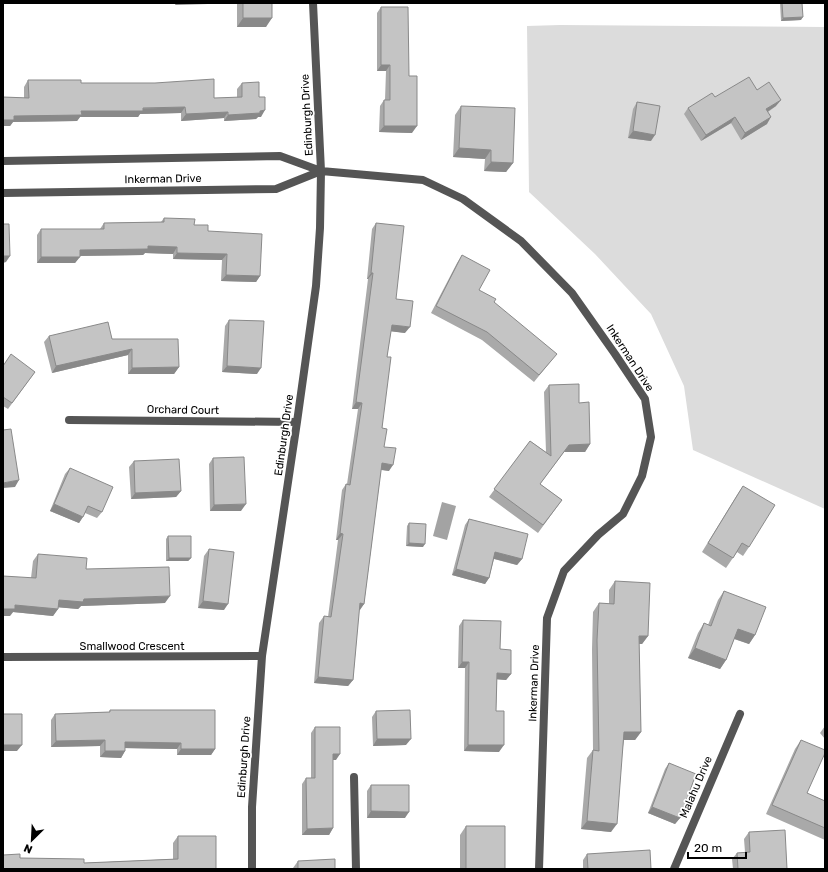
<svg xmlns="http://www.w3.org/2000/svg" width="828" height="872" viewBox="0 0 828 872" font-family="Rubik,sans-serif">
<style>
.green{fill:#dcdcdc}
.water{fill:#a3a3a3}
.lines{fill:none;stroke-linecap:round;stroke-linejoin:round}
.minor{stroke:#555;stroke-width:8}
.wall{fill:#a9a9a9}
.shaded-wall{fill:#898989}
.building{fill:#c4c4c4;stroke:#898989}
.labels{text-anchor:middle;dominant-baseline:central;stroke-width:3.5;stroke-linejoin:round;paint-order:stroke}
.street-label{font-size:11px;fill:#000;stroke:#fff}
</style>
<rect width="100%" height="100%" fill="#fff"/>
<path class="green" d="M 560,25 L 825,27 L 825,509 L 693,450 L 684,386 L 651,314 L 595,254 L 529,192 L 527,26 Z"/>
<path class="water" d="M 442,502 L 456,506 L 447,540 L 433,536 Z"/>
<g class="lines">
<path class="minor" d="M 3,161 L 280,156 L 321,171 L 423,180 L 463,199 L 521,241 L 572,293 L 615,354 L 645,399 L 651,437 L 642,476 L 623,514 L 598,535 L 564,571 L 547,618 L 539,869
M 3,193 L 276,189 L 321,171
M 69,420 L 297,422
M 3,657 L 262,656
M 354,777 L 356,869
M 252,869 L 252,807 L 262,656 L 297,422 L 316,286 L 320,228 L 321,171 L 313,3
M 674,869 L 740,714"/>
</g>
<path class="wall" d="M 237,3 L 272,3 L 266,27 L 237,27 Z
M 780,3 L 802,3 L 801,20 L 781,21 Z
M 381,7 L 409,76 L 412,133 L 379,132 L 380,106 L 384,100 L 385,100 L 386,71 L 377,71 L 377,13 Z
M 28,80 L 81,83 L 214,98 L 237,98 L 237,89 L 242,83 L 261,117 L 258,117 L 256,119 L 224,121 L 224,118 L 181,121 L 181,113 L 140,114 L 138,117 L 80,117 L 77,121 L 13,122 L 10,126 L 3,126 L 3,97 L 24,98 L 24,87 Z
M 757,90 L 776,106 L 768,112 L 767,124 L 741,140 L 731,123 L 701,141 L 684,114 L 688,108 L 715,97 Z
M 637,102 L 651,141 L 628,138 L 633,109 Z
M 461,106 L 513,163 L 506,172 L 484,171 L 485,159 L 453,157 L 455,115 Z
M 164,218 L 194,225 L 208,231 L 260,276 L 256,282 L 221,281 L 222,260 L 173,259 L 173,254 L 145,253 L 143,255 L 80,256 L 75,263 L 37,263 L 37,235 L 41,229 L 100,229 L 104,223 L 161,222 Z
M 376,223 L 405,333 L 391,331 L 387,357 L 382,428 L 384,447 L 389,471 L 381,470 L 364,604 L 359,610 L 353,680 L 348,686 L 314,683 L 319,623 L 324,616 L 328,617 L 338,540 L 336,540 L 342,490 L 346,484 L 347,484 L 358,409 L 352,409 L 368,279 L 367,279 L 372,229 Z
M 462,255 L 479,290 L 494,302 L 551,361 L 534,382 L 482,340 L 431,313 L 457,263 Z
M 229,320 L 257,374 L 222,372 L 225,326 Z
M 49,336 L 112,339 L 179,367 L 174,374 L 128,374 L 128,355 L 52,373 L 44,342 Z
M 3,366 L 35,372 L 8,409 L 3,406 Z
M 549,385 L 579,403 L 590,444 L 585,452 L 564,452 L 540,484 L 562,500 L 538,533 L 489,497 L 530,441 L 546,452 L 544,392 Z
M 213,458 L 241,511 L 210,511 L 209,464 Z
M 134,461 L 181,491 L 176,497 L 131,499 L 129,467 Z
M 70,468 L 102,512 L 97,518 L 85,513 L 79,523 L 50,511 L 65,474 Z
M 743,486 L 749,547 L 743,556 L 737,552 L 726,568 L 702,552 L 737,495 Z
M 469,519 L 522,559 L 517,565 L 494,559 L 489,578 L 485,584 L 452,575 L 465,525 Z
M 409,523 L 423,547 L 406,546 L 407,526 Z
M 168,536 L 191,558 L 188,561 L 166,561 L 166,539 Z
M 209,549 L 224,610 L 198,608 L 204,556 Z
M 38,554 L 86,569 L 165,603 L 81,606 L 78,609 L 58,607 L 58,609 L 53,616 L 13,612 L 10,616 L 31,578 L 33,561 Z
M 615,581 L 648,636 L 642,644 L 639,644 L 641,732 L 635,740 L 624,740 L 611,832 L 581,829 L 587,758 L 593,750 L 592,649 L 593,612 L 599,603 L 609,604 L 609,590 Z
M 724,591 L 755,635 L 749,644 L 734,639 L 726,660 L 720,669 L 688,658 L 698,633 L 704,623 L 708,625 L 718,600 Z
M 463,620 L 500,649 L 511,674 L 506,680 L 497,679 L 496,711 L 499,752 L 464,751 L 465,668 L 458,668 L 459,626 Z
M 110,710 L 215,749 L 211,755 L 177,755 L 177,749 L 125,748 L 125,751 L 121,758 L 100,757 L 100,746 L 51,747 L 51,720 L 55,714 L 109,712 Z
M 376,711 L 406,745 L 373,746 L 372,717 Z
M 825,726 L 825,739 L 820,733 Z
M 315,727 L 336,760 L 333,760 L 333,828 L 329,835 L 302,835 L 302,784 L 306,778 L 311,778 L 311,733 Z
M 801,740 L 807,793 L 825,801 L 825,840 L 766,814 L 795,749 Z
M 669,763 L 680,818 L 675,824 L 648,813 L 665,769 Z
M 371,785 L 405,818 L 367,818 L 367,791 Z
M 466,826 L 505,869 L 460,869 L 460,835 Z
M 749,832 L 787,869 L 733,869 L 732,859 L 737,853 L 745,852 L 744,839 Z
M 178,836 L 216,869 L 3,869 L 20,858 L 84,863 L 173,859 L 173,843 Z
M 587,854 L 651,869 L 583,869 L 583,860 Z
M 298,861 L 335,869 L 294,869 L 293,868 Z"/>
<path class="shaded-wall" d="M 176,3 L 208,3 L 208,4 L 175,5 Z
M 803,17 L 801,20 L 781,21 L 783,18 Z
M 243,18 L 272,18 L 266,27 L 237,27 Z
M 381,65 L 390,65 L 386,71 L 377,71 Z
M 781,100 L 776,106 L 762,115 L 766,109 Z
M 185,107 L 181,113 L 140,114 L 138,117 L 80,117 L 77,121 L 13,122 L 10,126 L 3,126 L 3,120 L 14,116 L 81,111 Z
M 265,110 L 261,117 L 258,117 L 256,119 L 224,121 L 228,115 Z
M 228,112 L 224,118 L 181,121 L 186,114 Z
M 735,117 L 731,123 L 701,141 L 706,135 Z
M 771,117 L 767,124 L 741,140 L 745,133 Z
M 384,126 L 417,126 L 412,133 L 379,132 Z
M 633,131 L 655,135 L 651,141 L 628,138 Z
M 459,148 L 491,150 L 485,159 L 453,157 Z
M 491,162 L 513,163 L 506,172 L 484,171 Z
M 148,246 L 177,247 L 173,254 L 145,253 L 143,255 L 75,256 L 80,250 Z
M 177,253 L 227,254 L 222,260 L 173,259 Z
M 3,256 L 10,256 L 6,262 L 3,263 Z
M 41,257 L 80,257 L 75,263 L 37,263 Z
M 371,273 L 373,273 L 368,279 L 367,279 Z
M 226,275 L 260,276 L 256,282 L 221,281 Z
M 392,325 L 410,327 L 405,333 L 388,331 Z
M 132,349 L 128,355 L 52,373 L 56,366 Z
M 227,366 L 261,368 L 257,374 L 222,372 Z
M 179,367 L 174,374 L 128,374 L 132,368 Z
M 356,402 L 362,403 L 358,409 L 352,409 Z
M 590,444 L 585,452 L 564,452 L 569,445 Z
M 382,463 L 393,465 L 389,471 L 377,469 Z
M 19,480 L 15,487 L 3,488 L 3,483 Z
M 181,491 L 176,497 L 131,499 L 135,493 Z
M 54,504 L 83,517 L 79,523 L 50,511 Z
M 246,504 L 241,511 L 210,511 L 214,505 Z
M 340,533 L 343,534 L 338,540 L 336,540 Z
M 409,543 L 425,544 L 423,547 L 406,546 Z
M 495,552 L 522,559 L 517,565 L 491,558 Z
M 169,558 L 191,558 L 188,561 L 166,561 Z
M 456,569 L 489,578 L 485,584 L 452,575 Z
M 170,596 L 165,603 L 81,606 L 78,609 L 54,607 L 59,600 Z
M 203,601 L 228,604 L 224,610 L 198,608 Z
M 360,603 L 364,604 L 360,610 L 355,610 Z
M 15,605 L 58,609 L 53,616 L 13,612 L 10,616 L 3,616 L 3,609 Z
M 738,629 L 755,635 L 749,644 L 732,638 Z
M 639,636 L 648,636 L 642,644 L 633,644 Z
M 695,648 L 726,660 L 720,669 L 688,658 Z
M 462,662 L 469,662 L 465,668 L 458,668 Z
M 497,673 L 511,674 L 506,680 L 492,679 Z
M 318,677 L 353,680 L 348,686 L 314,683 Z
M 624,732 L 641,732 L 635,740 L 619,740 Z
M 377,739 L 411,739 L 406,745 L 373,746 Z
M 105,740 L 100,746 L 51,747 L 56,741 Z
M 125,742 L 181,743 L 177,749 L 121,748 Z
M 3,745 L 22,745 L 17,751 L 3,751 Z
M 468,745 L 504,745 L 499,752 L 464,751 Z
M 181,749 L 215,749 L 211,755 L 177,755 Z
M 105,751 L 125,751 L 121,758 L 100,757 Z
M 333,754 L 340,754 L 336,760 L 329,760 Z
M 652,807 L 680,818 L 675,824 L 648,813 Z
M 371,811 L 409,812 L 405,818 L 367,818 Z
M 587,821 L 617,824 L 611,832 L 581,829 Z
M 333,828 L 329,835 L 302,835 L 307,829 Z"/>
<path class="building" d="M 243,3 L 272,3 L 272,18 L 243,18 Z
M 782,3 L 802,3 L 803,17 L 783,18 Z
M 381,7 L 408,7 L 409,76 L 417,76 L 417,126 L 384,126 L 384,100 L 390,100 L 390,65 L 381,65 Z
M 749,77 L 757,90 L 769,82 L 781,100 L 766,109 L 771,117 L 745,133 L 735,117 L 706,135 L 688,108 L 712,93 L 715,97 Z
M 214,79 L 214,98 L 242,97 L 242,83 L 259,82 L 259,97 L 265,97 L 265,110 L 260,111 L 260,113 L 228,115 L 228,112 L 186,114 L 185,107 L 143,108 L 143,111 L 81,111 L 82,115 L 14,116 L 14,120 L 3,120 L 3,97 L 29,98 L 28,80 L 81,80 L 81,83 L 155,83 Z
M 637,102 L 660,106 L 655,135 L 633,131 Z
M 461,106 L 515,108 L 513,163 L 491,162 L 491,150 L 459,148 Z
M 164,218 L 195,219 L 194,225 L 208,225 L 208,231 L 262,234 L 260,276 L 226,275 L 227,254 L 177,253 L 177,247 L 148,246 L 148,249 L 80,250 L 80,257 L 41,257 L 41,229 L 104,229 L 104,223 L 164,222 Z
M 376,223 L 404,226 L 396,299 L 413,301 L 410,327 L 392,325 L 387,357 L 391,357 L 382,428 L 387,429 L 384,447 L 396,448 L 393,465 L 382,463 L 364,604 L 360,603 L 353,680 L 318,677 L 324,616 L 331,617 L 343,534 L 340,533 L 346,484 L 350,485 L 362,403 L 356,402 L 373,273 L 371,273 Z
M 3,224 L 9,224 L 10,256 L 3,256 Z
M 462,255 L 490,270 L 479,290 L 496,299 L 494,302 L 557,354 L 539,375 L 487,332 L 436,306 Z
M 229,320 L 264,321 L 261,368 L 227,366 Z
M 108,322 L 112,339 L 178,339 L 179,367 L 132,368 L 132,349 L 56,366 L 49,336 Z
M 11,354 L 35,372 L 12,403 L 3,397 L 3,366 Z
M 579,384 L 579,403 L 589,402 L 590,444 L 569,445 L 540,484 L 562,500 L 543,525 L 494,489 L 530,441 L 551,456 L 549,385 Z
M 11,429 L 19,480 L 3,483 L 3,430 Z
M 244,457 L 246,504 L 214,505 L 213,458 Z
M 179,459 L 181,491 L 135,493 L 134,461 Z
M 70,468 L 113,487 L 102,512 L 88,506 L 83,517 L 54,504 Z
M 743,486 L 775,505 L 749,547 L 742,543 L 733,558 L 708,543 Z
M 469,519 L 528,534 L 522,559 L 495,552 L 489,578 L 456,569 Z
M 409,523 L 426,524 L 425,544 L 409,543 Z
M 168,536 L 191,536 L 191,558 L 169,558 Z
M 209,549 L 234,552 L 228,604 L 203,601 Z
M 38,554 L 87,558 L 86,569 L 169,567 L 170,596 L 84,599 L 83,602 L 59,600 L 58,609 L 15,605 L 15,609 L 3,609 L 3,576 L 36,578 Z
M 615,581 L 650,583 L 648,636 L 639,636 L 641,732 L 624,732 L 617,824 L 587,821 L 593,750 L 599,751 L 597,640 L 599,603 L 614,604 Z
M 724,591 L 766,607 L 755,635 L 738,629 L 726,660 L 695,648 L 704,623 L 711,626 Z
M 463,620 L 501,621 L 500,649 L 511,650 L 511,674 L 497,673 L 496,711 L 504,711 L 504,745 L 468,745 L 469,662 L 462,662 Z
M 110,710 L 215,710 L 215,749 L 181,749 L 181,743 L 125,742 L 125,751 L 105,751 L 105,740 L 56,741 L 55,714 L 110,712 Z
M 410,710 L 411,739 L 377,739 L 376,711 Z
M 3,714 L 22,714 L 22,745 L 3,745 Z
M 315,727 L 340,727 L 340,754 L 333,754 L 333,828 L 307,829 L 306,778 L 315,778 Z
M 801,740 L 825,750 L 825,753 L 807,793 L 825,801 L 825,828 L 772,805 Z
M 669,763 L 696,774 L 680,818 L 652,807 Z
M 371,785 L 409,785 L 409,812 L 371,811 Z
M 466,826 L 505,826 L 505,869 L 466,869 Z
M 785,830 L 787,869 L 738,869 L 737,853 L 750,852 L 749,832 Z
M 178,836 L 216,836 L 216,869 L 3,869 L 3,855 L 20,854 L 20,858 L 84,859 L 84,863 L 178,859 Z
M 650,850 L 651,869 L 588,869 L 587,854 Z
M 335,859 L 335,869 L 298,869 L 298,861 Z"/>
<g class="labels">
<g class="street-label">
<text transform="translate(307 115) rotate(-93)">Edinburgh Drive</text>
<text transform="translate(163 179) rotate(-1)">Inkerman Drive</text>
<text transform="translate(630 358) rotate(57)">Inkerman Drive</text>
<text transform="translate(183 410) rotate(1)">Orchard Court</text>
<text transform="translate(284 435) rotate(-82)">Edinburgh Drive</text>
<text x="132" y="646">Smallwood Crescent</text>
<text transform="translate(534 683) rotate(-88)">Inkerman Drive</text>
<text transform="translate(244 757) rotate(-86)">Edinburgh Drive</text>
<text transform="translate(696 787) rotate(-67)">Malahu Drive</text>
</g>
</g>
<rect width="828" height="872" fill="none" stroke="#000000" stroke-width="8"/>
<g transform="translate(32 840) rotate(204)" stroke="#ffffff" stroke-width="3" paint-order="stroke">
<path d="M0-3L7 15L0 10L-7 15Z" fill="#000000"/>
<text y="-6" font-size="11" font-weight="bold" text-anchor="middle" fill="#000000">N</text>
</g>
<path d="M688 852v6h58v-6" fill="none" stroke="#000000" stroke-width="2"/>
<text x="694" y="852" font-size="12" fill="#000000" stroke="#ffffff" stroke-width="3" paint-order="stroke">20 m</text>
</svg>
